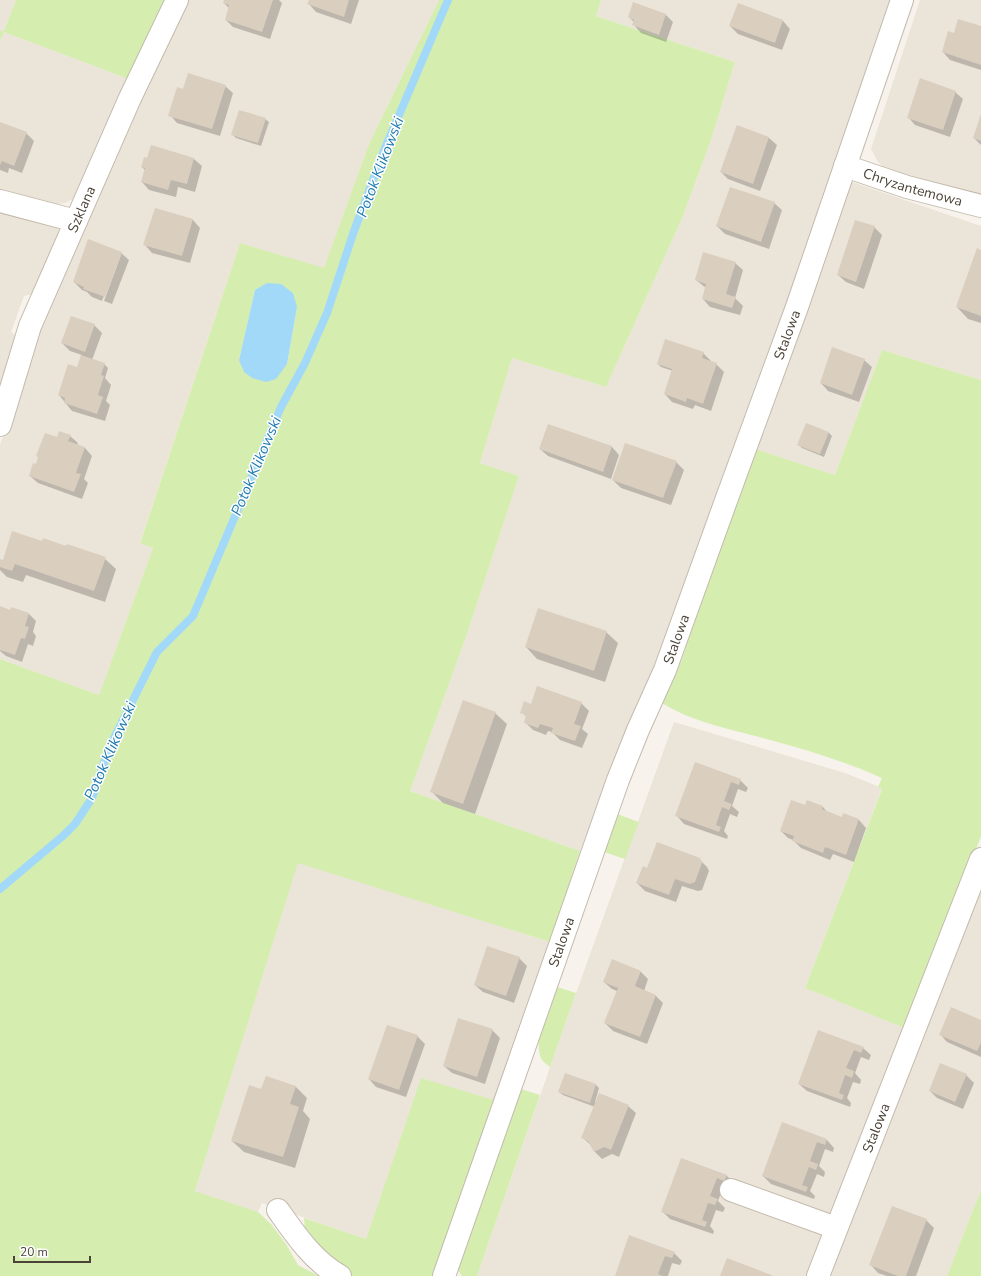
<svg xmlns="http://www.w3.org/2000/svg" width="981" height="1276" viewBox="0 0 981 1276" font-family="'Nunito Sans',sans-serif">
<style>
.residential{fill:#ebe4d8}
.green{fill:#d5eeb0;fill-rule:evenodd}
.water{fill:#a2d9f8}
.shadow{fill:#0003}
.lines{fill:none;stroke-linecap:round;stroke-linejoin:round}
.stream{stroke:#a2d9f8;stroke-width:8}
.building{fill:#dacebf}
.minor-casing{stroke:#c3baac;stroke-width:24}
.minor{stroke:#fff;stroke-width:22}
.labels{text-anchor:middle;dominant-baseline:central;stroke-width:3;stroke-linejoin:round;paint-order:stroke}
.street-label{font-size:14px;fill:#4c4337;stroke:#fff}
.water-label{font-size:15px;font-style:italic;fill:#217cb3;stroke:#fff}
</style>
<rect width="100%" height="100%" fill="#f7f2eb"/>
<path class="residential" d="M 0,0 L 16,0 L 4,32 L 131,80 L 78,195 L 66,203 L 50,205 L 0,190 L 0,41 L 4,32 L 0,31 Z
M 185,0 L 439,0 L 369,144 L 324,269 L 240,243 L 140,542 L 153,548 L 99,695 L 0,659 L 0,445 L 37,335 Z
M 601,0 L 894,0 L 829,187 L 669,632 L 638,702 L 580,851 L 410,791 L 466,637 L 519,476 L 480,463 L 512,358 L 606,387 L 683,216 L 712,137 L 735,62 L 596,16 Z
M 920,0 L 981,0 L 981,197 L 889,172 L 878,162 L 871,149 Z
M 849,181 L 981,226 L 981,380 L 882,350 L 835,475 L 752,448 Z
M 0,208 L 58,227 L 60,237 L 36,293 L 24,296 L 11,332 L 20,339 L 0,403 Z
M 674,722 L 845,773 L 882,788 L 805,988 L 907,1029 L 808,1276 L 477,1276 L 576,993 Z
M 298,862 L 550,942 L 497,1101 L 421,1079 L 366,1239 L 262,1203 L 258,1212 L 195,1191 Z
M 981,882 L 981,1190 L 947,1276 L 828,1276 Z"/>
<path class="green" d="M 16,0 L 170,0 L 131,80 L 4,32 L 0,41 L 0,31 L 4,31 Z
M 439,0 L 601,0 L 596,16 L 735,62 L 712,137 L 683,216 L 606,387 L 512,358 L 480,463 L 519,476 L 466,637 L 410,791 L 580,851 L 550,942 L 298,863 L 195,1191 L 258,1212 L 271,1224 L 286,1244 L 298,1265 L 319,1276 L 0,1276 L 0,659 L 99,695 L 153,548 L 140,543 L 240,243 L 324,268 L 369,144 ZM 255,290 L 297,307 L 287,364 L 239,360 Z
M 882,350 L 981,380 L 981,836 L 907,1029 L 805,988 L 882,789 L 878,787 L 882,778 C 844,761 804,749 763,738 C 730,729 692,722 662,703 L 682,659 L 752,448 L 835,475 Z
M 617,814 L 639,822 L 625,859 L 604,852 Z
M 554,986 L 576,993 L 550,1067 C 547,1064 542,1061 541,1058 C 533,1038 548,1005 554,986 Z
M 421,1078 L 497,1101 L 433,1276 L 353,1276 L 337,1268 L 305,1231 L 304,1218 L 366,1239 Z
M 515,1087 L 540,1095 L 477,1276 L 462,1276 L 458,1270 Z
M 981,1190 L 981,1276 L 947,1276 Z"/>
<path class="water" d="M 267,283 L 281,284 L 293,293 L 297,307 L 287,364 L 276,379 L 266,382 L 252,378 L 244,372 L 239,360 L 255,290 Z"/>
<path class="shadow" d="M 225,0 L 279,0 L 282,3 L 270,39 L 233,27 L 226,20 L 229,8 L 224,3 Z
M 310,0 L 359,0 L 351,24 L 316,12 L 309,4 Z
M 739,4 L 783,21 L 790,29 L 782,50 L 738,34 L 730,26 Z
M 666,15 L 673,22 L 666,42 L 641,33 L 634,25 L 634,22 L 629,17 Z
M 981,27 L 981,70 L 950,60 L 943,52 Z
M 225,86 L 233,93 L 220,136 L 177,123 L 170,115 L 184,90 Z
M 955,92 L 963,99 L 950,137 L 915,125 L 908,117 Z
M 981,117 L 981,145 L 974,138 Z
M 265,119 L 269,122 L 261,146 L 236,138 L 232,134 Z
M 0,124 L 26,133 L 34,141 L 22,173 L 9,168 L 8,173 L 0,170 Z
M 737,126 L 769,138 L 777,145 L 760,191 L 728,179 L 721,172 Z
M 151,147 L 194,159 L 202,166 L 195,192 L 178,187 L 176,197 L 149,190 L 142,182 L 145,170 L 142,167 L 148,159 Z
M 774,203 L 782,210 L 769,249 L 725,234 L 717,226 Z
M 155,210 L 193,220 L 200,228 L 190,263 L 152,253 L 145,245 Z
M 874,227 L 882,235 L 864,289 L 846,282 L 838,275 Z
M 981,251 L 981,323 L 968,319 L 957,307 Z
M 121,253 L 129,260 L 112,304 L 104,301 L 121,255 L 119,255 L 102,301 L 92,297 L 87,292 L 82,290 L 74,282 Z
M 735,263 L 743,270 L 735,298 L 743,306 L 740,315 L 710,307 L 703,299 L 706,288 L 696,280 Z
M 94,325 L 102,333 L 92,360 L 104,364 L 108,368 L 105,378 L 111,385 L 106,401 L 110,405 L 105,421 L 72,411 L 59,395 L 81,370 L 78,367 L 82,355 L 70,351 L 62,343 Z
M 703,353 L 711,361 L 710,362 L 716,364 L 724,372 L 711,411 L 695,405 L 693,409 L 672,402 L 665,394 L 673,371 L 661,367 L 658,364 Z
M 864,360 L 872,367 L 859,402 L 828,391 L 821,383 Z
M 549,425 L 612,447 L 619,455 L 611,479 L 548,456 L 540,449 Z
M 828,432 L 832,436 L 824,457 L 802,448 L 798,444 Z
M 70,436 L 78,443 L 77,445 L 85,448 L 92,456 L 84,479 L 88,483 L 82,499 L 38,483 L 30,476 L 36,465 L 58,438 Z
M 676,462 L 684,470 L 671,505 L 621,488 L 613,480 Z
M 43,542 L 67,547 L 104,558 L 116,569 L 105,602 L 26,575 L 23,582 L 7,577 L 0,570 L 0,560 L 3,561 Z
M 0,607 L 11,611 L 12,608 L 29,614 L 36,621 L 33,632 L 36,636 L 33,646 L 28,644 L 22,662 L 6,656 L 0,651 Z
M 606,632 L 618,643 L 605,682 L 537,659 L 526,647 Z
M 581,703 L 589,711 L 582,729 L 588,734 L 582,748 L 560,740 L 552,732 L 548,731 L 546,735 L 533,730 L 525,722 L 527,717 L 522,712 L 531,705 Z
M 495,713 L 507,724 L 475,814 L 443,803 L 431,791 Z
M 696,764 L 740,780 L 748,788 L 746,792 L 738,789 L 732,806 L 739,812 L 737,817 L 730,814 L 724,831 L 728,836 L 727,839 L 684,824 L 677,816 Z
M 806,807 L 823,807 L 828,813 L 843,818 L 844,814 L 859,820 L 866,828 L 854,862 L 833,854 L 830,860 L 801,848 L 793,840 L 788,838 L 781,831 Z
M 699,859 L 707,867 L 709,871 L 702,890 L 698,891 L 682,886 L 676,902 L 645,891 L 637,883 L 648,869 Z
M 519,958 L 527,966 L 514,1003 L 483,992 L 475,985 Z
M 612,961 L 641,972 L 648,979 L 644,991 L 656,996 L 663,1003 L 647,1044 L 613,1031 L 605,1023 L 617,991 L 612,989 L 604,982 Z
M 981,1021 L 981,1057 L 947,1042 L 940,1034 Z
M 492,1030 L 500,1038 L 485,1084 L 452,1073 L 444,1066 Z
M 819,1031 L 863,1048 L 871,1055 L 869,1060 L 861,1057 L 855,1073 L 861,1080 L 860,1084 L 853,1082 L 847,1098 L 851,1103 L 850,1107 L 807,1091 L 799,1084 Z
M 417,1036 L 425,1044 L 406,1097 L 376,1087 L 369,1079 Z
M 966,1075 L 974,1083 L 963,1109 L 937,1098 L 930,1091 Z
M 596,1085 L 599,1088 L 595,1102 L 628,1106 L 636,1113 L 619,1157 L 612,1154 L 602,1159 L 594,1151 L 592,1146 L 583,1138 L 595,1107 L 563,1095 L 559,1092 Z
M 295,1086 L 307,1098 L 303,1111 L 310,1119 L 295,1168 L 244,1152 L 232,1141 Z
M 783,1124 L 827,1140 L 834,1148 L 833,1152 L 825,1149 L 819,1166 L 825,1172 L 824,1177 L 817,1174 L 810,1191 L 815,1196 L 814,1199 L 771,1184 L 763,1176 Z
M 682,1159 L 726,1175 L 734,1183 L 724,1185 L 718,1201 L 725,1208 L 723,1212 L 716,1210 L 710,1226 L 714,1231 L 713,1234 L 670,1219 L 662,1211 Z
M 926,1220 L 934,1228 L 916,1276 L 887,1276 L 878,1273 L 871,1265 Z
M 630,1237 L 674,1253 L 682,1261 L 680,1265 L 672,1263 L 668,1276 L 616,1276 Z"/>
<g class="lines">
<path class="stream" d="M 0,889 L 64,835 L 75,824 L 92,798 L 109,748 L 157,652 L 193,616 L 281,407 L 305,363 L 327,313 L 354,231 L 385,148 L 448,0"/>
</g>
<path class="building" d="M 224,0 L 273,0 L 262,32 L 225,20 L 229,5 L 223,3 Z
M 309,0 L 349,0 L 344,17 L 307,4 Z
M 633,2 L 666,14 L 659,35 L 632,25 L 634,20 L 628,17 Z
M 738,3 L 783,20 L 775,43 L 729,26 Z
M 958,19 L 981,26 L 981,65 L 942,52 L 948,31 L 954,33 Z
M 188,73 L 226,85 L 212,129 L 168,116 L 177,87 L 183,89 Z
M 920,78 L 956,91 L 943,130 L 907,118 Z
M 239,110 L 266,118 L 258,143 L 231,135 Z
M 981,114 L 981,141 L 973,138 Z
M 0,122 L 27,132 L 14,166 L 2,161 L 0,165 Z
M 737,125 L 769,137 L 753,184 L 720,172 Z
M 151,145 L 194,158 L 187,184 L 171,180 L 168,190 L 141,182 L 145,168 L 141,167 L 144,157 L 147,158 Z
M 730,187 L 775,202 L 761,242 L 716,226 Z
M 155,208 L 193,219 L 182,256 L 143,245 Z
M 855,220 L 875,226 L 856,282 L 837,275 Z
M 88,239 L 122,252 L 105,297 L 83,289 L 84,287 L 73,282 Z
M 977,248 L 981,250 L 981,316 L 956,307 Z
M 703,252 L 736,262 L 726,294 L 736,297 L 732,308 L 702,299 L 706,284 L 695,280 Z
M 71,316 L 95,324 L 85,352 L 61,343 Z
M 665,339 L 704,352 L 702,358 L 717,363 L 703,404 L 687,398 L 686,402 L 664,394 L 672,369 L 657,364 Z
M 832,347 L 865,359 L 852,395 L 820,383 Z
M 81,355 L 105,363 L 101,375 L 104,376 L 98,395 L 103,397 L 97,414 L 64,403 L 65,398 L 58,395 L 68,364 L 77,367 Z
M 806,423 L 829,432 L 820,454 L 797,445 Z
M 548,424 L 612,446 L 603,472 L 539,449 Z
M 59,431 L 71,435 L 68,441 L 85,447 L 76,473 L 81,474 L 74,492 L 29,476 L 33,463 L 36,464 L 38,457 L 36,456 L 45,433 L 57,437 Z
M 625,443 L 677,461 L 663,498 L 612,480 Z
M 12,531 L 42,541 L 43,538 L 66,546 L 67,544 L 106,557 L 94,591 L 15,564 L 12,571 L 0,567 L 0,559 L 3,560 Z
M 0,606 L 10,610 L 11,607 L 29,613 L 25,626 L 29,627 L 25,639 L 21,638 L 15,655 L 0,650 Z
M 538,608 L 607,631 L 594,671 L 525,647 Z
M 537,686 L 582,702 L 574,724 L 581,726 L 575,741 L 551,733 L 553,728 L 540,724 L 538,728 L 524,723 L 526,715 L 520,713 L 524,701 L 531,704 Z
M 463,700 L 496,712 L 463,804 L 430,792 Z
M 695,762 L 741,779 L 739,785 L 731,782 L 724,801 L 732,804 L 729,810 L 722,807 L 716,825 L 721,827 L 719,832 L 675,816 Z
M 791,800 L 805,805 L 807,800 L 823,806 L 822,809 L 842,817 L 843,813 L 859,819 L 846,855 L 825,847 L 823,853 L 792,841 L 794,836 L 780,831 Z
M 657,842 L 700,858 L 702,863 L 695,882 L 690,884 L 675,879 L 669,895 L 636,883 L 643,866 L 647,868 Z
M 487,946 L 520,957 L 506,996 L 474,985 Z
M 612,959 L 641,971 L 635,986 L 656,995 L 640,1037 L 604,1023 L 618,988 L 603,982 Z
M 951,1007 L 981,1020 L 981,1043 L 977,1051 L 939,1035 Z
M 458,1018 L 493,1029 L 477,1077 L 443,1066 Z
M 387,1025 L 418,1035 L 399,1090 L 368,1079 Z
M 818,1030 L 864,1047 L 861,1053 L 854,1050 L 846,1068 L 854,1071 L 852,1078 L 845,1075 L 839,1093 L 844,1095 L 842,1100 L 798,1084 Z
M 940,1063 L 967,1074 L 955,1102 L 929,1091 Z
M 565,1073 L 596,1084 L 590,1103 L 558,1092 Z
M 266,1076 L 296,1086 L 290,1104 L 299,1107 L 283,1157 L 231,1141 L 249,1085 L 261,1089 Z
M 599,1093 L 629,1105 L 611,1150 L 604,1147 L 594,1152 L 588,1141 L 581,1138 Z
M 782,1122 L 827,1139 L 825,1145 L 817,1142 L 810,1161 L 818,1164 L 816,1170 L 809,1167 L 802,1185 L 808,1187 L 806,1192 L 762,1176 Z
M 681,1158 L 727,1175 L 724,1181 L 717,1178 L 710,1196 L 718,1199 L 715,1205 L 708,1203 L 702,1220 L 707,1222 L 705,1227 L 661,1212 Z
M 892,1206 L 927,1219 L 906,1276 L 898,1276 L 869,1265 Z
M 629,1235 L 675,1252 L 672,1258 L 665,1256 L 658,1274 L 663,1276 L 615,1276 Z
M 727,1258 L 774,1276 L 720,1276 Z"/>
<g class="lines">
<g class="minor-casing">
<g id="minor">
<path id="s1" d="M 845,166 L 907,187 L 981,206"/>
<path d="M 0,201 L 76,221"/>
<path id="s2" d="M 0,425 L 30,326 L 130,98 L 177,0"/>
<path d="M 731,1190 L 836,1228"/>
<path d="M 278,1210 C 295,1234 313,1261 340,1276"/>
<path id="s3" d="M 444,1276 L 618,780 L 638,730 L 665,670 L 727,498 L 797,307 L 902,0"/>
<path id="s4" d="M 818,1276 L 981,859"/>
</g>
</g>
<use href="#minor" class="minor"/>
</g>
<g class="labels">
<g class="street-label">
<text stroke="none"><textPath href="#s1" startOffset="71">Chryzantemowa</textPath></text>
<text stroke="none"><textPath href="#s2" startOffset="231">Szklana</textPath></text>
<text stroke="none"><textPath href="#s3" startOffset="1002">Stalowa</textPath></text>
<text stroke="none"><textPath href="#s3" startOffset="678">Stalowa</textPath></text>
<text stroke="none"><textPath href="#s3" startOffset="354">Stalowa</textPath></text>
<text stroke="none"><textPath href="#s4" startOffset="159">Stalowa</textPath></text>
</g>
<g class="water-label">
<text transform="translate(380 167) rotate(-69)">Potok Klikowski</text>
<text transform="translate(256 466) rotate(-67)">Potok Klikowski</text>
<text transform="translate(110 751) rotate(-66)">Potok Klikowski</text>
</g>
</g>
<path d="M14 1256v6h76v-6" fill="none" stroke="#4c4337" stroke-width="2"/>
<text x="20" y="1256" font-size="12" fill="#4c4337" stroke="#ffffff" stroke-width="3" paint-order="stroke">20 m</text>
</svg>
